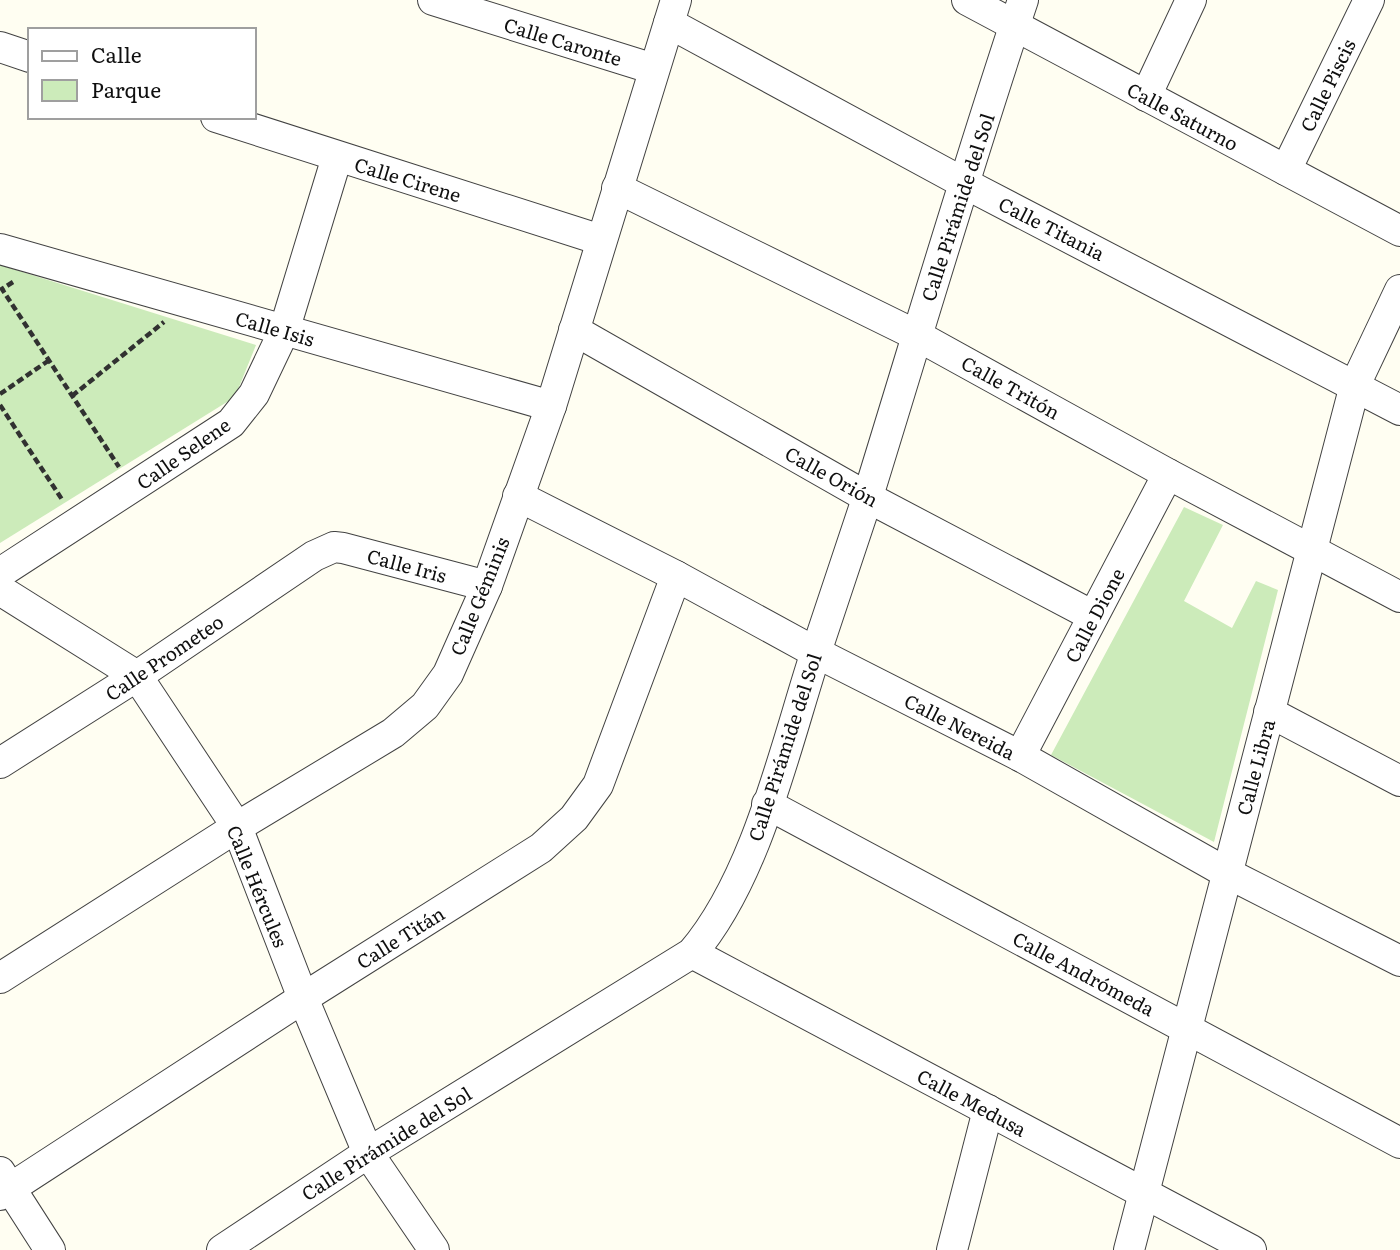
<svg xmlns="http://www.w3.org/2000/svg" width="1400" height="1250" font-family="Literata,serif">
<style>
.green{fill:#ccebba}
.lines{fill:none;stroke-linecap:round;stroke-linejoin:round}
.minor-casing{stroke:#424242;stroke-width:32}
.path{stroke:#313131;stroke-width:4.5;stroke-dasharray:7 3.5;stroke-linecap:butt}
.minor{stroke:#fff;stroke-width:30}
.labels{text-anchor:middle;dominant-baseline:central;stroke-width:7;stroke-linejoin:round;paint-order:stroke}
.street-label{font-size:19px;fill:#0f0f0f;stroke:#fff}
</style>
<rect width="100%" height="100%" fill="#fffef2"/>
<g class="green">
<path d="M 0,265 L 256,345 L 235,397 L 0,543 Z"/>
<path d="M 1184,507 L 1223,525 L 1184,601 L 1232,628 L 1256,581 L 1278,590 L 1214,842 L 1051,755 Z"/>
</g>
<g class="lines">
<defs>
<g id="minor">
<path d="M 433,0 L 654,69"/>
<path d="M 967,0 L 1400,231"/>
<path d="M 669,23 L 964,183 L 1400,410"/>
<path d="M 0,47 L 30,57"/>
<path d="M 1146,96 L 1191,0"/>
<path d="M 216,117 L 601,240"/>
<path d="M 1286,170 L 1369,0"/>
<path d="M 617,188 L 916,335 L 1168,474 L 1400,597"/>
<path d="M 0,249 L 551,406"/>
<path d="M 574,330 L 867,497 L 1093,616"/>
<path d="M 518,496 L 676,576 L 815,652 L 1020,756 L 1227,873 L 1400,961"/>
<path d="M 0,573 L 231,423 L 254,394 L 284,331 L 337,157"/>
<path d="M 0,590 L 137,676 L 237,827 L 303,998 L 368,1153 L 434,1250"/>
<path d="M 1269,712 L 1400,781"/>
<path d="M 1020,756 L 1168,474"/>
<path d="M 0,763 L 137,676 L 314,556 L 334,547 L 343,548 L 487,586"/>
<path d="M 767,804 L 1400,1143"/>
<path d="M 692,953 L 1251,1250"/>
<path d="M 0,978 L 237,827 L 393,733 L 425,706 L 448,674 L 487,586 L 551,406 L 676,0"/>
<path d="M 0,1172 L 50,1250"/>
<path d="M 0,1195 L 303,998 L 541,848 L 574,818 L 598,785 L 676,576"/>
<path d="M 222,1250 L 368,1153 L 692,953 C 757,877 785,747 816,652 C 833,600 851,548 868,496 C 919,331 968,164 1023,0"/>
<path d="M 952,1250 L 988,1110"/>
<path d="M 1129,1250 L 1355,385 L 1400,290"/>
</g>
</defs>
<use href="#minor" class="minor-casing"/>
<g class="path">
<path d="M 13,282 L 2,289 L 119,467"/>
<path d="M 0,394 L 48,361"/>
<path d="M 72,396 L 164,322"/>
<path d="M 0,405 L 63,501"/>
</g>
<use href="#minor" class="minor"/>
</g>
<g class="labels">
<g class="street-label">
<text transform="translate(563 41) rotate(17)">Calle Caronte</text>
<text transform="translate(1327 85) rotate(-64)">Calle Piscis</text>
<text transform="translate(1183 116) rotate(28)">Calle Saturno</text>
<text transform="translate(408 179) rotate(17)">Calle Cirene</text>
<text transform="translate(957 207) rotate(-72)">Calle Pirámide del Sol</text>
<text transform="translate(1052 228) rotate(27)">Calle Titania</text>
<text transform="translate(275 328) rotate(16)">Calle Isis</text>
<text transform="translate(1011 387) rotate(29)">Calle Tritón</text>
<text transform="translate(183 453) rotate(-35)">Calle Selene</text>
<text transform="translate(832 476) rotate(29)">Calle Orión</text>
<text transform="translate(407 565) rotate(15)">Calle Iris</text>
<text transform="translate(479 596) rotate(-68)">Calle Géminis</text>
<text transform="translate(1094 615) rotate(-62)">Calle Dione</text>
<text transform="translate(164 657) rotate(-34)">Calle Prometeo</text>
<text transform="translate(960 726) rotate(27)">Calle Nereida</text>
<text transform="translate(784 747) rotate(-72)">Calle Pirámide del Sol</text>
<text transform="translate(1255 767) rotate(-75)">Calle Libra</text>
<text transform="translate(258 886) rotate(68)">Calle Hércules</text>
<text transform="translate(400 937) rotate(-32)">Calle Titán</text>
<text transform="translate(1084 973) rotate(28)">Calle Andrómeda</text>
<text transform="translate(972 1102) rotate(28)">Calle Medusa</text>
<text transform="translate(386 1143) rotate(-32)">Calle Pirámide del Sol</text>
</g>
</g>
<rect x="28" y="28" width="228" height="91" fill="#ffffff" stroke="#9f9f9f" stroke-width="2"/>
<rect x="42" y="51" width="35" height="10" fill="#ffffff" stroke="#9f9f9f" stroke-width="2"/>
<text x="91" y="63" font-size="21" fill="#0f0f0f">Calle</text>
<rect x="42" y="80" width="35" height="21" fill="#ccebba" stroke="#9f9f9f" stroke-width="2"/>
<text x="91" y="98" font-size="21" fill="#0f0f0f">Parque</text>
</svg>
